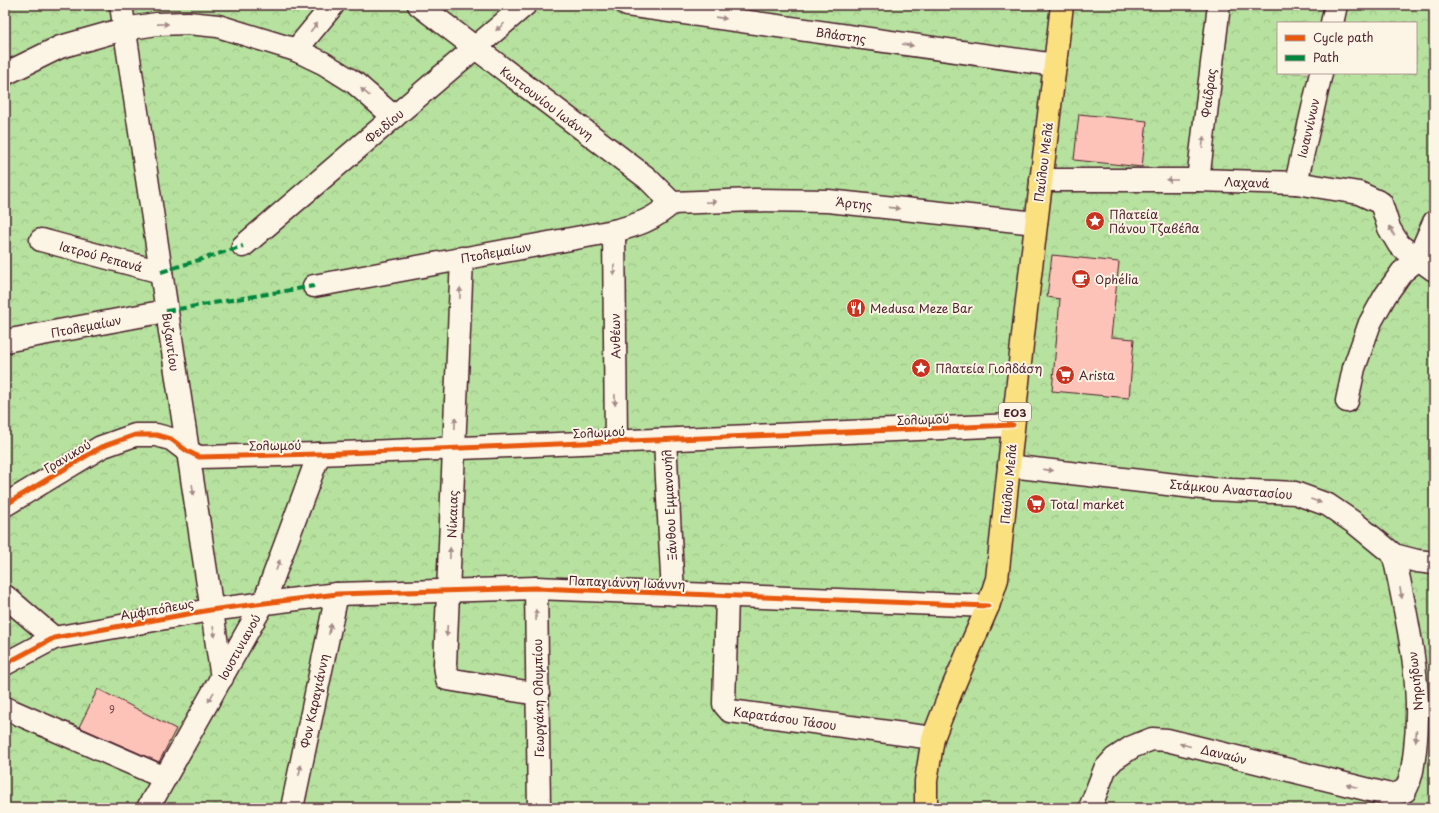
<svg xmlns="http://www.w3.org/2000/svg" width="1439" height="813" font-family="'Playpen Sans',sans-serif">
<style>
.park{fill:url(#park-crowns);stroke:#808064;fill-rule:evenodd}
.building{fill:#fdc2b8;stroke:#4a1f2b}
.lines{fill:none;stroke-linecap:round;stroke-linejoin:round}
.minor-casing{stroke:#4a1f2b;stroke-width:25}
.major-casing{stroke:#4a1f2b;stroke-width:25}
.minor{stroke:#fcf5e5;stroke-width:22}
.major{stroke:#fbe080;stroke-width:22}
.quiet{stroke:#00873e;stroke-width:4;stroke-dasharray:8 4;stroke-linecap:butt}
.cycleway-casing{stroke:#fcf5e5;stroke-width:8}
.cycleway{stroke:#e8590c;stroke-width:5}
.oneway{fill:#a38a88}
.labels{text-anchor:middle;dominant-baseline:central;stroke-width:4;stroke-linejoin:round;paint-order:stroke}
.number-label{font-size:10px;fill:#77484e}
.shield{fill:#fcf5e5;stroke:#7f5f63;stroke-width:1}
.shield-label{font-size:11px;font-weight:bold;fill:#4a1f2b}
.street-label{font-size:12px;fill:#4a1f2b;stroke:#fcf5e5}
.poi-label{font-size:12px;fill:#4a1f2b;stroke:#fcf5e5;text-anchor:start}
</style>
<defs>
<pattern id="park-crowns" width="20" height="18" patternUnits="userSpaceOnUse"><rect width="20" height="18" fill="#b6e19e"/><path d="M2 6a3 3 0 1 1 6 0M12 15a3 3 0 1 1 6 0" fill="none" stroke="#9ec188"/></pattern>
</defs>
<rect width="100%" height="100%" fill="#fcf5e5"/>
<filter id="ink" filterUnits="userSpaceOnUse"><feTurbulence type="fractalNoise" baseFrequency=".025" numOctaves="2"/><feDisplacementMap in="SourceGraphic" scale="8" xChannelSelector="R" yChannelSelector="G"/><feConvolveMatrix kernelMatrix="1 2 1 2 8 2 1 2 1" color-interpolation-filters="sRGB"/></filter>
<g filter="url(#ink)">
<path class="park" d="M 5,5 L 1434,5 L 1434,808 L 5,808 ZM 1278,23 L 1416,23 L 1416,73 L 1278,73 Z"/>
<g class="building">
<path d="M 1079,114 L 1147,121 L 1142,167 L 1074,160 Z"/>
<path d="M 1052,255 L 1119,262 L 1111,337 L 1134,339 L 1129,398 L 1052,391 L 1060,299 L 1047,297 Z"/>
<path d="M 98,689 L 176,729 L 159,762 L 79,727 Z"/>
</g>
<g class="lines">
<defs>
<g id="minor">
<path d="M 121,5 L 222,678"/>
<path d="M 419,5 L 647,178 L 672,203"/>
<path d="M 627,5 L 1055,65"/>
<path d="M 1332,23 L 1336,5"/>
<path d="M 296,50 L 333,5"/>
<path d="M 5,74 L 60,47 L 124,29 L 157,24 L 188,23 L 218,26 L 296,50 L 323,63 L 355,83 L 394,117"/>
<path d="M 1041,180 L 1198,180 L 1296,183 L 1359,193 L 1381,203 L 1389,228 L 1399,245 L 1434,270"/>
<path d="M 1198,180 L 1219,5"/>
<path d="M 1296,183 L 1321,73"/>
<path d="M 672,203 L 755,200 L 828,201 L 1036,223"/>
<path d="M 614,231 L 616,442"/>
<path d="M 41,240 L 161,272"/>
<path d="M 243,246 L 525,5"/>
<path d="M 462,258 L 445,665 L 447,679 L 538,694"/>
<path d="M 314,286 L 614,231 C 638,225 653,220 672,203"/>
<path d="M 5,341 L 166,311"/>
<path d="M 1347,401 L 1354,368 L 1370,323 L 1385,296 L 1402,272 L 1418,259 L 1434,222"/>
<path d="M 665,440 L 673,594"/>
<path d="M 1009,466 L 1211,489 L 1295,493 L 1328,505 L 1356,524 L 1394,555 L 1417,561 L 1434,563"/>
<path d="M 5,505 L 101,447 L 135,435 L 156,435 L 171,439 L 187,451 L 199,457 L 319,454 L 1013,425"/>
<path d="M 536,588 L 539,808"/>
<path d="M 5,596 L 54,638"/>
<path d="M 727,596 L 724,704 L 730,711 L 933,738"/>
<path d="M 5,664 L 54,638 L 210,610 L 337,594 L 536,588 L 988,606"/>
<path d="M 5,708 L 165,778"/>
<path d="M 148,808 L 264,602 L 319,454"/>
<path d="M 292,808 L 337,594"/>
<path d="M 1090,808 L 1105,769 L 1114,759 L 1132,747 L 1152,739 L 1167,740 L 1390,795 L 1405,791 C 1412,778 1413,765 1415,750 C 1423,682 1407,621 1394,555"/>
</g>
<path id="major" d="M 926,808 L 926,781 L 933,738 L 950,694 L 988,606 L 997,579 L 1023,335 L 1062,5"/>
</defs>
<use href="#minor" class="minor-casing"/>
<use href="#major" class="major-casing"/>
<use href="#minor" class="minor"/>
<use href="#major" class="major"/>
<g class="quiet">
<path d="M 161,272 L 243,246"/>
<path d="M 166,311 L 314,286"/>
</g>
<defs>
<g id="cycleway">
<path d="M 5,505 L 101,447 L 135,435 L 156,435 L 171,439 L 187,451 L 199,457 L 319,454 L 1013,425"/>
<path d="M 5,664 L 54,638 L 210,610 L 337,594 L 536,588 L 988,606"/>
</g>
</defs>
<use href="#cycleway" class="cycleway-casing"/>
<use href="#cycleway" class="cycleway"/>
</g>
<defs><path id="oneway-solid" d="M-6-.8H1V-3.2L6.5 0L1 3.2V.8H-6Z"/></defs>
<g class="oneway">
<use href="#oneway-solid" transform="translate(721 18) rotate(8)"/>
<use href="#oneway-solid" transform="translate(163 24) rotate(-1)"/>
<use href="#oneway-solid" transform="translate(314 27) rotate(-51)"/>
<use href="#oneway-solid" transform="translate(500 27) rotate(139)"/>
<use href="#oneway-solid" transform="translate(908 45) rotate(8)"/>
<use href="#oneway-solid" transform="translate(365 92) rotate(-139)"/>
<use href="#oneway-solid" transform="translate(1203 142) rotate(-83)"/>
<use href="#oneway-solid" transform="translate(1172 180) rotate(-180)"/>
<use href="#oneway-solid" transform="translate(711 202) rotate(-2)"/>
<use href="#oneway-solid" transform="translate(894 208) rotate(6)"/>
<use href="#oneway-solid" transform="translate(1392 231) rotate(-117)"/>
<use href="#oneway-solid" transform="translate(614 270) rotate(89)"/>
<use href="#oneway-solid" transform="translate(460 293) rotate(-88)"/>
<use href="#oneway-solid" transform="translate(615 400) rotate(89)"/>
<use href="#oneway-solid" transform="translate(455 423) rotate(-88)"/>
<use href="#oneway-solid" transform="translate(1048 470) rotate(7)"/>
<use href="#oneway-solid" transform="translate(193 490) rotate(82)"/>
<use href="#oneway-solid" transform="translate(1316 501) rotate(20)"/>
<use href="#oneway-solid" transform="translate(450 553) rotate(-88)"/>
<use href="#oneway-solid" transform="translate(278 565) rotate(-70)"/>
<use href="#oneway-solid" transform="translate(1401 593) rotate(79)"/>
<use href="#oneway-solid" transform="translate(536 615) rotate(-91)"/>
<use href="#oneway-solid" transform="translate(330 629) rotate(-78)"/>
<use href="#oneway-solid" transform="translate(447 631) rotate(93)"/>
<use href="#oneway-solid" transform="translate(214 632) rotate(81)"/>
<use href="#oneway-solid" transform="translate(211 697) rotate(120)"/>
<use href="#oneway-solid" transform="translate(1416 736) rotate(95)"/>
<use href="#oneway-solid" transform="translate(1185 745) rotate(-166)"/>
<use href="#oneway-solid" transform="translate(300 770) rotate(-78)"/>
<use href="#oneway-solid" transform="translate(1352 786) rotate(-166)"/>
</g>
</g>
<defs>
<symbol id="sight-disc" viewBox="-11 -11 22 22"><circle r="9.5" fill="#c8321e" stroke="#fcf5e5"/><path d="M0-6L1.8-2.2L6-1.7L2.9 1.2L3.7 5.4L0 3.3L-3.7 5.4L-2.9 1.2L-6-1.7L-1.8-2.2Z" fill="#fff"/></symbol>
<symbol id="cafe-disc" viewBox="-11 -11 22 22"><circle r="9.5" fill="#c8321e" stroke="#fcf5e5"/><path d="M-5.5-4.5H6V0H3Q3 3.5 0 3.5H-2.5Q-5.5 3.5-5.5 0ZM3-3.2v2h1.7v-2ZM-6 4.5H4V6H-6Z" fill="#fff"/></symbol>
<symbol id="restaurant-disc" viewBox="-11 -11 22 22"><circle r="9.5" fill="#c8321e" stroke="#fcf5e5"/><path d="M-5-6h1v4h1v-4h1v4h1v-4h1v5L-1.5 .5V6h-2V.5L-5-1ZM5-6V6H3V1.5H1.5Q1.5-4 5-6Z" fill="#fff"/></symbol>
<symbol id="supermarket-disc" viewBox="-11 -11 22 22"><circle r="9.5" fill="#c8321e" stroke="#fcf5e5"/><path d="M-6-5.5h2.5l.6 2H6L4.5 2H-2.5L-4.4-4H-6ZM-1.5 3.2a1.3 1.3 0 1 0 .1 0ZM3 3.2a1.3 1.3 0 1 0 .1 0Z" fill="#fff"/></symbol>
</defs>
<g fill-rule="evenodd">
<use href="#sight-disc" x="1084" y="210" width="22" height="22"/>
<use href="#cafe-disc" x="1070" y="268" width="22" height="22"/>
<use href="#restaurant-disc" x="845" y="297" width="22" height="22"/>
<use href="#sight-disc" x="910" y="357" width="22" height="22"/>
<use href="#supermarket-disc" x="1054" y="364" width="22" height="22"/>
<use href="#supermarket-disc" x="1025" y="493" width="22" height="22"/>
</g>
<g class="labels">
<g class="number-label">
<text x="112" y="709">9</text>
</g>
<rect class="shield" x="999" y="403" width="32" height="18" rx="3"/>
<g class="shield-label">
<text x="1015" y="412">ΕΟ3</text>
</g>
<g class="street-label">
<text transform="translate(841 35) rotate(8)">Βλάστης</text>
<text transform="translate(1208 93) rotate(-83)">Φαίδρας</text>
<text transform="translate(547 103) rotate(37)">Κωττουνίου Ιωάννη</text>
<text transform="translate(384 126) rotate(-40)">Φειδίου</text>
<text transform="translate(1308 128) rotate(-77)">Ιωαννίνων</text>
<text transform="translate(1043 162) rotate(-83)">Παύλου Μελά</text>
<text transform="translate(1247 182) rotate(2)">Λαχανά</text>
<text transform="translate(854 203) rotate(6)">Άρτης</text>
<text transform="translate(496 252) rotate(-10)">Πτολεμαίων</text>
<text transform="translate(101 256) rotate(15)">Ιατρού Ρεπανά</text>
<text transform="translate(86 326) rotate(-11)">Πτολεμαίων</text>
<text transform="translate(615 336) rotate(-91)">Ανθέων</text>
<text transform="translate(171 342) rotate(82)">Βυζαντίου</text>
<text transform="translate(923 419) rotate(-2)">Σολωμού</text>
<text transform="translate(599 432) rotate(-3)">Σολωμού</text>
<text transform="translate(275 445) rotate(-1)">Σολωμού</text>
<text transform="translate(67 456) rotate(-31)">Γρανικού</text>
<text transform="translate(1008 484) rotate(-85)">Παύλου Μελά</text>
<text transform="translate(1231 489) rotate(5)">Στάμκου Αναστασίου</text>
<text transform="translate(669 505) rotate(-93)">Ξάνθου Εμμανουήλ</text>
<text transform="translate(452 514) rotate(-88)">Νίκαιας</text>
<text transform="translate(627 582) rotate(2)">Παπαγιάννη Ιωάννη</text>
<text transform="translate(157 609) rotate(-10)">Αμφιπόλεως</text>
<text transform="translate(239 647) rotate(-61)">Ιουστινιανού</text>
<text transform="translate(1415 681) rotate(-96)">Νηριήδων</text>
<text transform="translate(538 698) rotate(-91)">Γεωργάκη Ολυμπίου</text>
<text transform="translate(314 701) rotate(-78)">Φον Καραγιάννη</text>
<text transform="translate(785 718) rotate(8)">Καρατάσου Τάσου</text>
<text transform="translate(1224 754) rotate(14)">Δαναών</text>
</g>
<g class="poi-label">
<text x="1109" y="214">Πλατεία<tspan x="1109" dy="14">Πάνου Τζαβέλα</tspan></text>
<text x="1095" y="279">Ophélia</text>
<text x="870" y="308">Medusa Meze Bar</text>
<text x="935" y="368">Πλατεία Γιολδάση</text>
<text x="1079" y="375">Arista</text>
<text x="1050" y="504">Total market</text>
</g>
</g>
<rect width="1439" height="813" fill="none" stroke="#fcf5e5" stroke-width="20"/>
<rect x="10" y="10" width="1419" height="793" fill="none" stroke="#4a1f2b" stroke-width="1.5" filter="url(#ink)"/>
<rect x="1277" y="22" width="140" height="52" fill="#fcf5e5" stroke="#b59f9b"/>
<rect x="1285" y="35" width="20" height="6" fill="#e8590c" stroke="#b59f9b"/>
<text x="1313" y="42" font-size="12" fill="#4a1f2b">Cycle path</text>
<rect x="1285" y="55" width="20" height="6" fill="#00873e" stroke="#b59f9b"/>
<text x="1313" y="62" font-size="12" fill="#4a1f2b">Path</text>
</svg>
